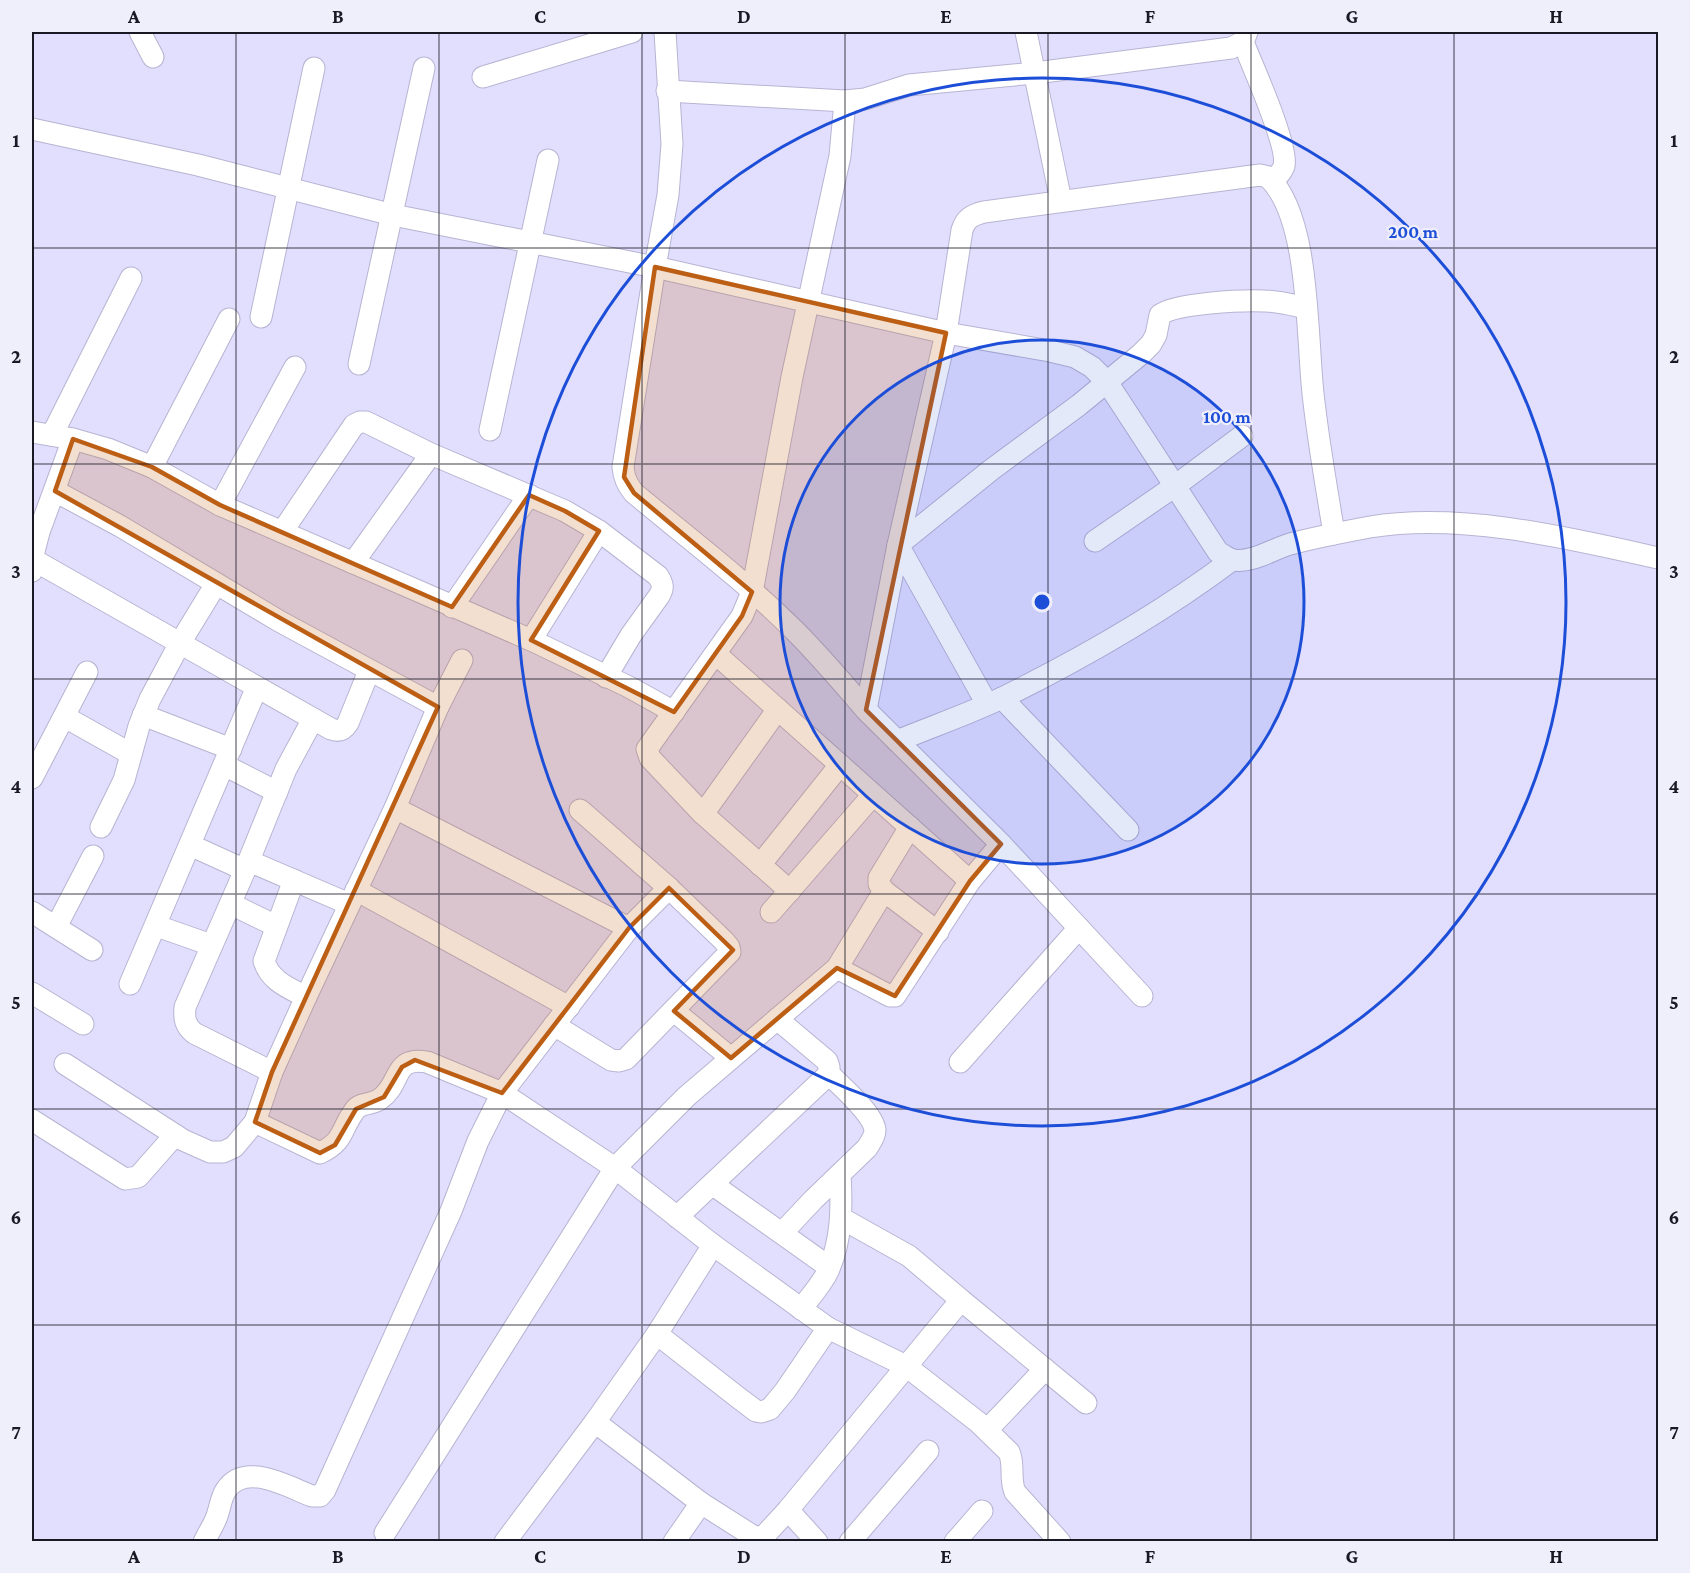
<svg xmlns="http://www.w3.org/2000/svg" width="1690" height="1573" font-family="'Crimson Pro',serif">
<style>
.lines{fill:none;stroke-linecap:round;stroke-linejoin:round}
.minor-casing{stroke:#b7b4d2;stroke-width:23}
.minor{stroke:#fff;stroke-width:21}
.marked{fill:#bc5e14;fill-opacity:0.2;stroke:#bc5e14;stroke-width:4.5;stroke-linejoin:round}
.grid{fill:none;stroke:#191823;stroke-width:1.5;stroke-opacity:0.55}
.ring{fill:none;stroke:#1d4ed8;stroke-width:3}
.centre{fill:#1d4ed8;stroke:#efeefb;stroke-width:3}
.ring-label{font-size:18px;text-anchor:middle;font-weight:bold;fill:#1d4ed8;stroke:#efeefb;stroke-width:4.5;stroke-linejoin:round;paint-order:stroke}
.neatline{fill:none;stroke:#191823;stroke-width:2}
.grid-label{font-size:20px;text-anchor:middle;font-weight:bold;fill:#191823}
</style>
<rect width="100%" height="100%" fill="#e2dffe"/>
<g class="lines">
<defs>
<g id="minor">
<path d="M 140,32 L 153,57"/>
<path d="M 665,32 L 672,144 L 668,195 L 655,267 L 623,467 C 624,478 627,484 634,493 C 688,538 745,581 795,631 C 820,656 843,683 866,710"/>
<path d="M 1026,32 L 1061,201"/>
<path d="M 1243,42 C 1252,65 1289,146 1284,166 C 1282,172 1277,177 1273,181"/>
<path d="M 483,77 L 632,32"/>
<path d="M 667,91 L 845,101 L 865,99 L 909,85 L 1035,73 L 1231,48 L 1243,42 L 1247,32"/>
<path d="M 32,129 L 198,165 L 393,215 L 655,267 L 946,333 L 1050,351 L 1075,357 L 1092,367 L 1107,382 L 1218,552 C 1222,554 1228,559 1234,560 C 1252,563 1273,549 1290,544 C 1317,537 1343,532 1370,527 C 1462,512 1569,538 1658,558"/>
<path d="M 261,317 L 314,68"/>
<path d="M 359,364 L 424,68"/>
<path d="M 490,430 L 548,160"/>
<path d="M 32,432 L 73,439 L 108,449 L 152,467 L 220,505 L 531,640 L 629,687 L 674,712"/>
<path d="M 52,435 L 131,278"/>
<path d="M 152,467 L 229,319"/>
<path d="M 55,491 L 120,526 L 279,621 L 438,707"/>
<path d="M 220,505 L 295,367"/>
<path d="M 282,532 L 354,425 L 360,422 L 366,422 L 431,454 L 565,511 L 599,531 L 658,576 C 663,584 664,588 659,596 L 631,635 L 606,677"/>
<path d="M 1095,541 L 1175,486 L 1242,436"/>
<path d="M 32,559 L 331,729 C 339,732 343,731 348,723 L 369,671"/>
<path d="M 353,563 L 431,454"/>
<path d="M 32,571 L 32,559 L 39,532 L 73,439"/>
<path d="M 452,607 L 529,495"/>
<path d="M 531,640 L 599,531"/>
<path d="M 716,654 L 970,881"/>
<path d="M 1002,698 L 1128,830"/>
<path d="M 987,704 L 898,545 L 991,470 L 1079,405 L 1141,354 L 1151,344 L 1156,335 L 1160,315 C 1175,303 1243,300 1265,301 C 1279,301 1293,305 1306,308"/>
<path d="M 143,715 L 231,749"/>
<path d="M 65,717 L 131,754"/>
<path d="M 897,741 C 933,726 969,714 1004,697 C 1085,657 1160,614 1232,560"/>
<path d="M 224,765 L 277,792"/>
<path d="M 32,778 L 87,672"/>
<path d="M 703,814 L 778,709"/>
<path d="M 101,827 L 124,780 L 139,726 L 150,699 L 180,643 L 216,584"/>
<path d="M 190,845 L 245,870"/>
<path d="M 249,861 L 349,904"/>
<path d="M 760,865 L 840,765"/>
<path d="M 294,880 L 264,961 C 270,981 289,988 306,997"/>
<path d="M 356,890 L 569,1007"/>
<path d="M 790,891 L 703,814 L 650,758 L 647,749 L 742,616 L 752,592 L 792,377 L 840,156 L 845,101"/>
<path d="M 884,891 L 938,932"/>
<path d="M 231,904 L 276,926"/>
<path d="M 32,912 L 92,950"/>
<path d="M 771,912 L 873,795"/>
<path d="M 157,926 L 211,945"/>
<path d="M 56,927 L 93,856"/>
<path d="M 629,928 L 669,888"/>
<path d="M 837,968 L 890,996 L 895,996 L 970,881 L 1001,844"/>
<path d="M 130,984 L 257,687"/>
<path d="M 32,993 L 83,1024"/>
<path d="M 1142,996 L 1001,844 L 866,710 L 898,545 L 946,333 L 962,230 C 966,218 972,215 984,212 L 1260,175 L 1268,177 C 1312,218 1306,344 1314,402 C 1319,446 1327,490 1334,534"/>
<path d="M 674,1011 L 731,1058"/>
<path d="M 554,1025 L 611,1060 L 619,1061 L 626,1059 L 730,952 L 729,947 L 724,941 L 669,888 L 580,810"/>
<path d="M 960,1062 L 1079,928"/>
<path d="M 65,1064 L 183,1140 L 210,1152 L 223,1152 L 234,1147 L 255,1122 L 272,1072 L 306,997 L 395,808 L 438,707 L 462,660"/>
<path d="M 272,1072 L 194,1033 C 185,1025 184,1019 185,1007 L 245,870 L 286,769 L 313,719"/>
<path d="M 32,1120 L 125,1179 L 138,1177 L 175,1135"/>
<path d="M 255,1122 L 320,1153 C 345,1141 340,1130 355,1110 C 361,1102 372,1105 380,1099 C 402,1084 392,1056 427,1062 L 502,1093 L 615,1168 L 713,1245 L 828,1328 L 906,1366 L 978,1422 L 1009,1452 C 1015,1465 1009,1478 1015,1492 L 1060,1542"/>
<path d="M 712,1184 L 829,1267"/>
<path d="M 677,1217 L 829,1074 L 829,1067 L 827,1061 L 777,1019"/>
<path d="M 841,1218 L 909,1256 L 961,1300"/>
<path d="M 782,1233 L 813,1200 L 867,1148 C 870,1143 875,1137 875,1130 C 873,1113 841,1086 829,1074"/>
<path d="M 801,1309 C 810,1297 822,1284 828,1271 C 842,1240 842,1207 840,1174"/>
<path d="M 657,1334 L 740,1399 L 756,1411 L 761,1412 L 770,1409 L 785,1391 L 828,1328"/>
<path d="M 595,1422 L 701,1503 L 756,1538 L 765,1535 L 788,1510 L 961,1300 L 1086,1403"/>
<path d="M 987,1430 L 1045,1369"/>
<path d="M 788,1510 L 817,1542"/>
<path d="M 385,1533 L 615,1168 L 687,1096 L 837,968 L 884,891 L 879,884 L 879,878 L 910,827"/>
<path d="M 204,1542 C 208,1533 214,1525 217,1516 C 220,1508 221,1497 226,1490 C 245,1461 288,1487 312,1496 L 320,1496 L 325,1490 L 451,1211 L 478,1141 L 502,1093 L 629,928 L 395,808"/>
<path d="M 505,1542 L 595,1422 L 657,1334 L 713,1245"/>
<path d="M 674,1542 L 701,1503"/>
<path d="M 850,1542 L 928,1451"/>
<path d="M 955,1542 L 982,1511"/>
</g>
</defs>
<use href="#minor" class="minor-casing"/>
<use href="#minor" class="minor"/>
</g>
<path class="marked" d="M 655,267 L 946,333 L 866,710 L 1001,844 L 970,881 L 895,996 L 837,968 L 731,1058 L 674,1011 L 733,950 L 669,888 L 629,928 L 502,1093 L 415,1060 L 402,1067 L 384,1097 L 356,1109 L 335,1145 L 320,1153 L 255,1122 L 272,1072 L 438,707 L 55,491 L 73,439 L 152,467 L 220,505 L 452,607 L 529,495 L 565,511 L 599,531 L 531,640 L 674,712 L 742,616 L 752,592 L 634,493 L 624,477 Z"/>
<path class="grid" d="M 236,32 L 236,1542M 439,32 L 439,1542M 642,32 L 642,1542M 845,32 L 845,1542M 1048,32 L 1048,1542M 1251,32 L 1251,1542M 1454,32 L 1454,1542M 32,248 L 1658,248M 32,464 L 1658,464M 32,679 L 1658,679M 32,894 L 1658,894M 32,1109 L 1658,1109M 32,1325 L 1658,1325"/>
<circle cx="1042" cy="602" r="262" fill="#1d4ed8" fill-opacity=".12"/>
<g class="ring">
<circle cx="1042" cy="602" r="262"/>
<circle cx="1042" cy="602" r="524"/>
</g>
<circle cx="1042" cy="602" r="9" class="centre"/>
<g class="ring-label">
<text x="1413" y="238">200 m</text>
<text x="1227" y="423">100 m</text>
</g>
<rect width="1690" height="1573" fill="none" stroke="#efeefb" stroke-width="66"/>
<rect x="33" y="33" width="1624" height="1507" class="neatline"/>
<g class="grid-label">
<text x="134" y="23">A</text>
<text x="338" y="23">B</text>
<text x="540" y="23">C</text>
<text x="744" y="23">D</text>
<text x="946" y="23">E</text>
<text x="1150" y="23">F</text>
<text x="1352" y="23">G</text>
<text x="1556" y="23">H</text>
<text x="16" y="147">1</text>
<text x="1674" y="147">1</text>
<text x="16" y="363">2</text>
<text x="1674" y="363">2</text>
<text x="16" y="578">3</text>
<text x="1674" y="578">3</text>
<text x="16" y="793">4</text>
<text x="1674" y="793">4</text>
<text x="16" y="1009">5</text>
<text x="1674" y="1009">5</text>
<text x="16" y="1224">6</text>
<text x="1674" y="1224">6</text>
<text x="16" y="1439">7</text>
<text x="1674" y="1439">7</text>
<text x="134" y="1563">A</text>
<text x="338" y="1563">B</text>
<text x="540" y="1563">C</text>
<text x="744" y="1563">D</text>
<text x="946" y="1563">E</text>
<text x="1150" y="1563">F</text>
<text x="1352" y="1563">G</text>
<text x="1556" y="1563">H</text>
</g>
</svg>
